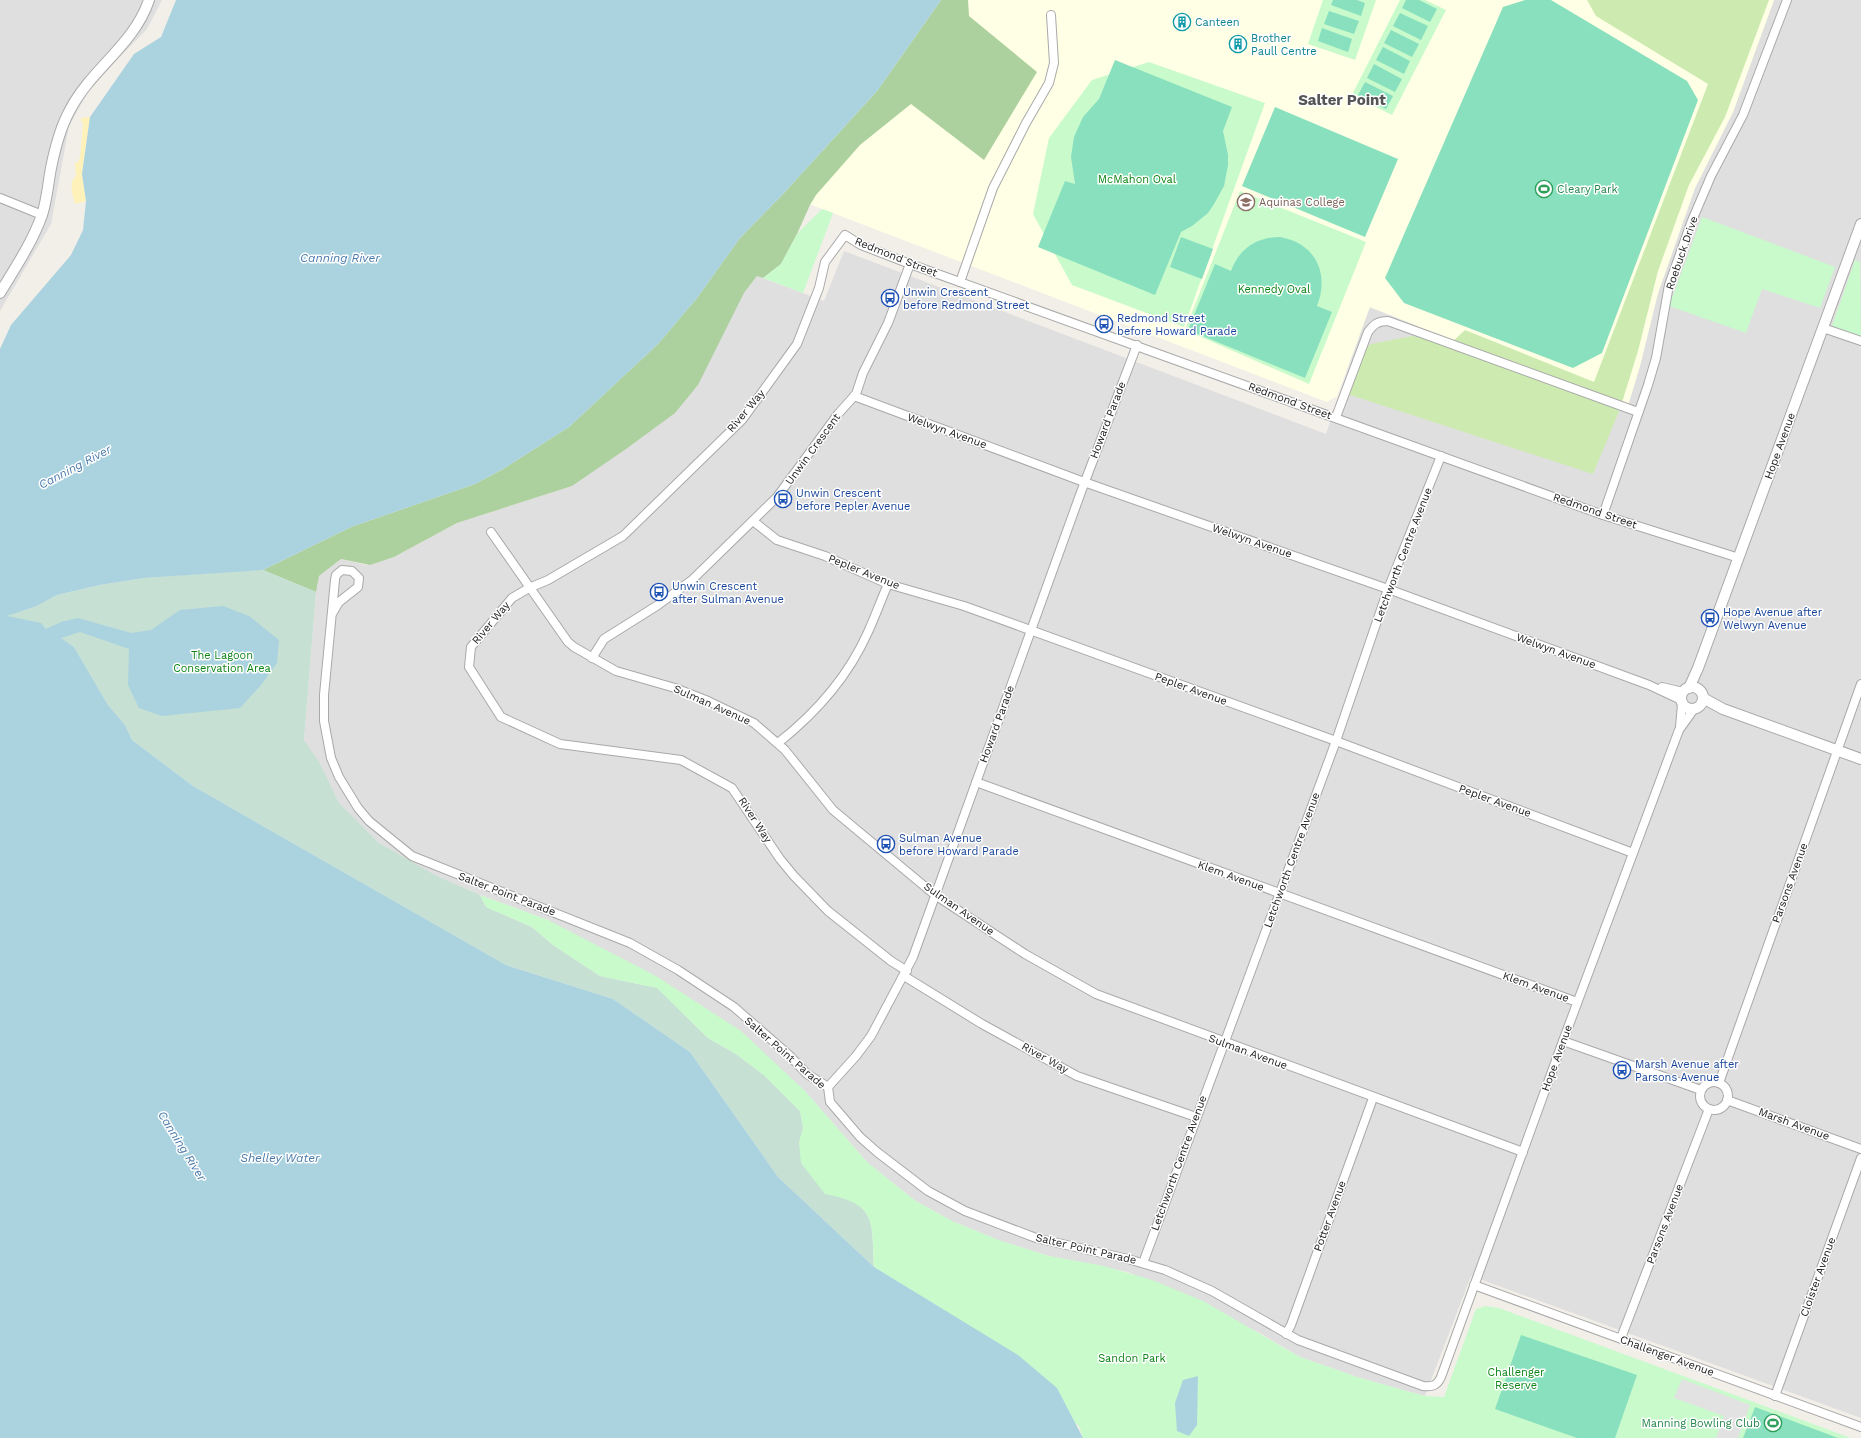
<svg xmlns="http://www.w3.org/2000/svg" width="1861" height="1438" font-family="'Work Sans',sans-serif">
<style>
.residential{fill:#e0dfdf}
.education{fill:#ffffe5}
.grass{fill:#cdebb0}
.forest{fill:#add19e}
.wetland{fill:#c6e0d4}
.sand{fill:#fff1ba}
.park{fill:#c8facc}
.pitch{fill:#88e0be}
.parking{fill:#e2e2e2}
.water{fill:#aad3df}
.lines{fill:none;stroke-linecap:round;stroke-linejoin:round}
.minor-casing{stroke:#a9a9a9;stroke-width:10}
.tertiary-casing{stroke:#a9a9a9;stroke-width:12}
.minor{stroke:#fff;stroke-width:8}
.tertiary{stroke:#fff;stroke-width:10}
.labels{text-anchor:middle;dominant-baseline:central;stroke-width:3;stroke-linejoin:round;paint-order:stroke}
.culture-label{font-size:11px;fill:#0d838f;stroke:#fff;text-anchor:start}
.park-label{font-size:11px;fill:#0c8416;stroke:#fff}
.leisure-label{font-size:11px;fill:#27864d;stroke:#fff;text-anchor:start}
.education-label{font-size:11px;fill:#785e54;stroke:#fff;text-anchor:start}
.street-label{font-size:11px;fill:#222;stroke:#fff}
.transit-label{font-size:11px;fill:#164399;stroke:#fff;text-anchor:start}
.water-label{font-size:12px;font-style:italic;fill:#4a7aab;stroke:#fff}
.district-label{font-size:15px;font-weight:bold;fill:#555;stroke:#fff}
</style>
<rect width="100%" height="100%" fill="#f2efe9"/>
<g class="residential">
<path d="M 0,0 L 162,0 L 147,29 L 91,87 L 69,126 L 51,224 L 0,311 Z"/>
<path d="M 1774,0 L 1861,0 L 1861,1418 L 1471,1276 L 1425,1396 L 1360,1378 L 1300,1357 L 1258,1332 L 1128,1272 L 1049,1256 L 1001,1241 L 952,1221 L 914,1200 L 867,1162 L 805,1091 L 548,920 L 480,895 L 417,867 L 379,843 L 338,803 L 304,740 L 316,592 L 319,576 L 341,559 L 366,565 L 394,557 L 457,523 L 572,486 L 696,388 L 744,293 L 757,276 L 824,301 L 844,251 L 1326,434 L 1369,307 L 1627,409 L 1640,366 L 1658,293 L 1695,188 L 1733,112 Z"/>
</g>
<path class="education" d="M 941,0 L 1774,0 L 1733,112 L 1695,188 L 1658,293 L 1640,366 L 1627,409 L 1370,307 L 1337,396 L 1327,402 L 783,194 L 877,91 Z"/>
<path class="grass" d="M 1587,0 L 1769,0 L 1725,117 L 1689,185 L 1658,271 L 1638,351 L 1620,409 L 1593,474 L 1341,392 L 1352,361 L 1371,344 L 1412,336 L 1451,343 L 1465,330 L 1594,382 L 1708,84 L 1596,16 Z"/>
<path class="forest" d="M 941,0 L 968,0 L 969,16 L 1037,72 L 984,160 L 911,104 L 860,145 L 816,195 L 810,205 L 797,234 L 781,264 L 763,278 L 757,276 L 744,293 L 698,385 L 675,413 L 626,449 L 572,486 L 457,523 L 394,557 L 370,565 L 341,559 L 319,576 L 316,592 L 263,570 L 351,527 L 475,484 L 503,469 L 569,427 L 658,344 L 697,298 L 740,238 L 783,194 L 877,91 Z"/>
<path class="wetland" d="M 248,570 L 263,570 L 316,592 L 304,740 L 319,762 L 339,803 L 379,843 L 435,875 L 480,895 L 486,907 L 532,927 L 553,945 L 600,976 L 657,988 L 708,1038 L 736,1054 L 765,1076 L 800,1111 L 803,1128 L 799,1143 L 825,1193 C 877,1204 872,1220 874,1267 L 778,1177 L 690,1052 L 613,999 L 506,965 L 193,786 L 132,740 L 125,725 L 108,705 L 74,647 L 46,629 L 6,616 L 37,606 L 57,595 L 100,585 L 144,578 Z"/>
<path class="sand" d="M 90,117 L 82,174 L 86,201 L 75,204 C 73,195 68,183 76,176 L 75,163 L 78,162 L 80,158 L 83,124 L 81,120 L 81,118 Z"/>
<g class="park">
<path d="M 1323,0 L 1376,0 L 1355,60 L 1308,44 Z"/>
<path d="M 1400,0 L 1425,0 L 1446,10 L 1392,115 L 1352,95 Z"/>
<path d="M 1149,62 L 1265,103 L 1184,327 L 1072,285 L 1033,214 L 1049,138 L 1092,80 Z"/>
<path d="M 1240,191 L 1366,242 L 1309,384 L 1185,330 Z"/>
<path d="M 822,209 L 833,213 L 803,293 L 763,278 L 781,264 L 797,234 Z"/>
<path d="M 1702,217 L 1835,267 L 1820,308 L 1762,289 L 1746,333 L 1669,306 Z"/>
<path d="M 1855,260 L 1860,262 L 1861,337 L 1832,326 Z"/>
<path d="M 480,895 L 548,920 L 656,976 L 741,1031 L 805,1091 L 867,1162 L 914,1200 L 952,1221 L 1001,1241 L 1049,1256 L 1104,1266 L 1152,1280 L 1203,1301 L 1300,1357 L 1360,1378 L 1425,1396 L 1444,1397 L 1476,1309 L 1485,1306 L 1499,1308 L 1851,1438 L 1083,1438 L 1079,1426 L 934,1304 L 874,1267 C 872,1220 877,1204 825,1194 L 801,1163 L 799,1143 L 803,1128 L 800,1111 L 765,1076 L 736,1054 L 708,1038 L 657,988 L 600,976 L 553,945 L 532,927 L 486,907 Z"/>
</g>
<g class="pitch">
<path d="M 1333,0 L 1357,0 L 1365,3 L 1361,16 L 1331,5 Z"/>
<path d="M 1406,0 L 1419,0 L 1437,9 L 1430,22 L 1402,8 Z"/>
<path d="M 1525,0 L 1551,0 L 1687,81 L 1698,100 L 1602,353 L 1573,368 L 1404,303 L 1385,278 L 1503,7 Z"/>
<path d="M 1329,11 L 1359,21 L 1354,34 L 1324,24 Z"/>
<path d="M 1400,13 L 1428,26 L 1421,40 L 1393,26 Z"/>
<path d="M 1322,28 L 1352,39 L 1348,52 L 1318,41 Z"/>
<path d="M 1391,30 L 1419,44 L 1412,57 L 1384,43 Z"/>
<path d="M 1383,47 L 1410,61 L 1404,74 L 1376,60 Z"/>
<path d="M 1115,60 L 1232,107 L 1223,131 L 1228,155 L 1228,165 L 1224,186 L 1214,204 L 1208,213 L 1192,226 L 1181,232 L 1155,295 L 1038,247 L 1065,181 L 1075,184 L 1071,157 L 1074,137 L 1083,117 L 1099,99 Z"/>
<path d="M 1374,64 L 1402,79 L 1395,92 L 1367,78 Z"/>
<path d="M 1365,82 L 1393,96 L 1386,109 L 1358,95 Z"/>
<path d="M 1275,107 L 1398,159 L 1365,237 L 1242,186 Z"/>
<path d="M 1181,237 L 1213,249 L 1202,279 L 1170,267 Z"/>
<path d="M 1280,237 C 1315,243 1330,273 1317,306 L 1332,312 L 1305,378 L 1188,330 L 1215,264 L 1231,271 C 1239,249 1256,237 1280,237 Z"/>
<path d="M 1521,1335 L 1637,1375 L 1615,1438 L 1577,1438 L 1495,1409 Z"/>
<path d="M 1755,1407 L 1838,1438 L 1743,1438 Z"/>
</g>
<path class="parking" d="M 1682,1379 L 1750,1405 L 1738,1438 L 1716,1438 L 1724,1416 L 1674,1398 Z"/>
<g class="water">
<path d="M 176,0 L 941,0 L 877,91 L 783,194 L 740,238 L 697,298 L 658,344 L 569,427 L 503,469 L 475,484 L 351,527 L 263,570 L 144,578 L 100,585 L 57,595 L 37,606 L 7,616 L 41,623 L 46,629 L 61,622 L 78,618 L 131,633 L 151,630 L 180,610 L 223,606 L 249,616 L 279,640 L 277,663 L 261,685 L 240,708 L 162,716 L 139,708 L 128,685 L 129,649 L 80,632 L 61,638 L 74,647 L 108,705 L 125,725 L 132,740 L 193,786 L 506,965 L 613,999 L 690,1052 L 778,1177 L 874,1267 L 1018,1355 L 1057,1388 L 1083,1438 L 0,1438 L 0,349 L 11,325 L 71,255 L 83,230 L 86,201 L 82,174 L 90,117 L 134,54 L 161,37 Z"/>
<path d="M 1198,1376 L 1197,1425 L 1189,1436 L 1177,1431 L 1175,1403 L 1183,1380 Z"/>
</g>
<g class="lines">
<defs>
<g id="minor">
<path d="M 0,198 L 42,215"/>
<path d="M 960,282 L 993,188 L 1026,123 L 1049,83 L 1054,63 L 1051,15"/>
<path d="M 1823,328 L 1861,341"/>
<path d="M 854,396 L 1084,482 L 1388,589 L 1649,685 L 1681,700"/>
<path d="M 1336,417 L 1368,332 C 1374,324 1378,321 1388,321 L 1638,412"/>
<path d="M 1603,515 L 1648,385 L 1656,358 L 1669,285 L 1691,223 L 1711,176 L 1743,115 L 1787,0"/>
<path d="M 753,521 L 777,540 L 825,556 L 888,584 L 964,606 L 1336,741 L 1633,853"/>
<path d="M 491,532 L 568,642 L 574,647 L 616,671 L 675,688 L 708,701 L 754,723 L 785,750 L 833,810 L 935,895 L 1025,954 L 1096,994 L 1523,1152"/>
<path d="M 332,614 L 339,602 L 358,587 L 359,578 L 352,571 L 342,570 L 336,575 L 335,580 L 324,695 L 324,721 L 331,758 L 339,777 L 358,808 L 369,821 L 412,856 L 630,943 L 678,970 L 734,1007 L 789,1055 L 807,1074 L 828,1087 L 830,1102 L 860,1137 L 877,1152 L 928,1191 L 965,1211 L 1036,1238 L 1128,1259 L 1165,1270 L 1212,1291 L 1298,1340 L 1423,1386 C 1432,1387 1437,1386 1441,1377 L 1563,1041 L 1679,730 L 1694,709"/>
<path d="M 592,658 L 604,639 L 658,605 L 692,580 L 777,497 L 838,414 L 856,394 L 863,373 L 888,323 L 910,264"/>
<path d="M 1662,687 L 1683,692"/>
<path d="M 1680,727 L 1682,704"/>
<path d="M 778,743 C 816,713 848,677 868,632 C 875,617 881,600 888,584"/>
<path d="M 976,782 L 1577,1002"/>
<path d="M 907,971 L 891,961 L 828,911 L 794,876 L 780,859 L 732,788 L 681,760 L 560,744 L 501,717 L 469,667 L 471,647 L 512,598 L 529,588 L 548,580 L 623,536 L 742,420 L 797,344 L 819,288 L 825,262 L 845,235 L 861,245 L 910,264 L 1603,515 L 1739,558"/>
<path d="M 904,976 L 982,1024 L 1077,1076 L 1196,1117"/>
<path d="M 1563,1041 L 1701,1090"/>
<circle cx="1714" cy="1096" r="14"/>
<path d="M 1719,1083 L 1861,684"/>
<path d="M 828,1087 L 856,1056 L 871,1036 L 913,957 L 1081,492 L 1137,345"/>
<path d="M 1727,1100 L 1861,1149"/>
<path d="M 1143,1263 L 1336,741 L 1388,589 L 1441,456"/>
<path d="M 1474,1285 L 1861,1427"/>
<path d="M 1286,1334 L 1291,1325 L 1373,1098"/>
<path d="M 1621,1338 L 1709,1109"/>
<path d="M 1775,1396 L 1861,1158"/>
</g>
<g id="tertiary">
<path d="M 0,293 C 15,268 32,243 42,215 C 47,200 48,184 51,168 C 55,148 60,128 70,110 C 91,69 134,45 149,0"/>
<circle cx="1692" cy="698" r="11"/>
<path d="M 1689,688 L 1698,668 L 1861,224"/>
<path d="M 1703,698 L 1723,709 L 1861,759"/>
</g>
</defs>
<use href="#minor" class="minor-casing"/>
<use href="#tertiary" class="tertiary-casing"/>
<use href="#minor" class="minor"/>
<use href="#tertiary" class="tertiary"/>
</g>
<defs>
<symbol id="building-ring" viewBox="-11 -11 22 22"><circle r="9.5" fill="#fff" stroke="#0f9aa8" stroke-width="1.5"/><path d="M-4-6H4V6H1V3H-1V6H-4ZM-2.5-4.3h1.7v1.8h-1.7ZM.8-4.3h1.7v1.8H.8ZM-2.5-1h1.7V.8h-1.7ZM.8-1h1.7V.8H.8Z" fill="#0f9aa8"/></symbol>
<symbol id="stadium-ring" viewBox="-11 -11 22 22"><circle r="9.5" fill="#fff" stroke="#2e9e5b" stroke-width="1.5"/><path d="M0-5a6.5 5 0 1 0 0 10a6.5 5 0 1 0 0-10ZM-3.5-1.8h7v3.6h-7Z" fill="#2e9e5b"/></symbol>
<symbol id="school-ring" viewBox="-11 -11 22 22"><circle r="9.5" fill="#fff" stroke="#8d6e63" stroke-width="1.5"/><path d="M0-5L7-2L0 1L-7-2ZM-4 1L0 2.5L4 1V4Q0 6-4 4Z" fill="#8d6e63"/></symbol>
<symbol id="bus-ring" viewBox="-11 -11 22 22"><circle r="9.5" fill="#fff" stroke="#1a4fb4" stroke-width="1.5"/><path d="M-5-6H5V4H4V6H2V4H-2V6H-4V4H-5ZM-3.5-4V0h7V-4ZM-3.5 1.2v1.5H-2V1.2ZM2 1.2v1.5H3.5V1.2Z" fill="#1a4fb4"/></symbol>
</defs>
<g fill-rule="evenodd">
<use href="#building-ring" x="1172" y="12" width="20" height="20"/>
<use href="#building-ring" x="1228" y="34" width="20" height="20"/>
<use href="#stadium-ring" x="1534" y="179" width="20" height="20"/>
<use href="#school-ring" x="1236" y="192" width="20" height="20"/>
<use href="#bus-ring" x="880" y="288" width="20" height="20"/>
<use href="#bus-ring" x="1094" y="314" width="20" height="20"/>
<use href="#bus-ring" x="773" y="489" width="20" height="20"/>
<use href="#bus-ring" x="649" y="582" width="20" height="20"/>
<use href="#bus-ring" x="1700" y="608" width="20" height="20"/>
<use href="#bus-ring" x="876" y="834" width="20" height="20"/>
<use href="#bus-ring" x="1612" y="1060" width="20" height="20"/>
<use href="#stadium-ring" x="1763" y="1413" width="20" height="20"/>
</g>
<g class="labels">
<g class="culture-label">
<text x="1195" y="22">Canteen</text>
<text x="1251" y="38">Brother<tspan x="1251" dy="13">Paull Centre</tspan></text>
</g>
<g class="park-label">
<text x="1137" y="179">McMahon Oval</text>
<text x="1274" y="289">Kennedy Oval</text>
<text x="222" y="655">The Lagoon<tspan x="222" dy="13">Conservation Area</tspan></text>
<text x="1132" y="1358">Sandon Park</text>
<text x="1516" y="1372">Challenger<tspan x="1516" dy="13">Reserve</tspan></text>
</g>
<g class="leisure-label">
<text x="1557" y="189">Cleary Park</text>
<text x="1760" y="1423" text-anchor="end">Manning Bowling Club</text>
</g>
<g class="education-label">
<text x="1259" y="202">Aquinas College</text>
</g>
<g class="street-label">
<text transform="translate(1682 253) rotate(-71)">Roebuck Drive</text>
<text transform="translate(896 257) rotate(22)">Redmond Street</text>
<text transform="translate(1290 401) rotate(20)">Redmond Street</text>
<text transform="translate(746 411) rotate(-50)">River Way</text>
<text transform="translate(1108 420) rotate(-69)">Howard Parade</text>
<text transform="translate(947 431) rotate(20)">Welwyn Avenue</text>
<text transform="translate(1780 446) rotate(-70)">Hope Avenue</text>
<text transform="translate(813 449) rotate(-54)">Unwin Crescent</text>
<text transform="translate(1595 511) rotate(19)">Redmond Street</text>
<text transform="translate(1252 541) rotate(19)">Welwyn Avenue</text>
<text transform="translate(1403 555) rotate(-69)">Letchworth Centre Avenue</text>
<text transform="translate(864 572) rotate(22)">Pepler Avenue</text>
<text transform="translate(491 623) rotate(-50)">River Way</text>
<text transform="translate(1556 651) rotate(20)">Welwyn Avenue</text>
<text transform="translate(1191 689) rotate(20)">Pepler Avenue</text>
<text transform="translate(712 705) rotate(24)">Sulman Avenue</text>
<text transform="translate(997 724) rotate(-70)">Howard Parade</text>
<text transform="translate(1495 801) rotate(20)">Pepler Avenue</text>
<text transform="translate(755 820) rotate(57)">River Way</text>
<text transform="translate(1292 860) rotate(-70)">Letchworth Centre Avenue</text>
<text transform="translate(1231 876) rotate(20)">Klem Avenue</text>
<text transform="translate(1790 883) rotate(-70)">Parsons Avenue</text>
<text transform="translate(507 894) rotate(21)">Salter Point Parade</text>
<text transform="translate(959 909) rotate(35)">Sulman Avenue</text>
<text transform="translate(1536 987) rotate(20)">Klem Avenue</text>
<text transform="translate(1248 1052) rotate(20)">Sulman Avenue</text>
<text transform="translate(785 1053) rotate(41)">Salter Point Parade</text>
<text transform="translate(1045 1058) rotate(29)">River Way</text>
<text transform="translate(1557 1058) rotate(-70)">Hope Avenue</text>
<text transform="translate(1794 1124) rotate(20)">Marsh Avenue</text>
<text transform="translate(1179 1163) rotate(-70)">Letchworth Centre Avenue</text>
<text transform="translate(1330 1216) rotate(-70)">Potter Avenue</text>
<text transform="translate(1665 1224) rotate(-69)">Parsons Avenue</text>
<text transform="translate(1086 1249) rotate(13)">Salter Point Parade</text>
<text transform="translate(1818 1277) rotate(-70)">Cloister Avenue</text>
<text transform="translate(1667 1356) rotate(20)">Challenger Avenue</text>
</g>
<g class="transit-label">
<text x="903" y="292">Unwin Crescent<tspan x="903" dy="13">before Redmond Street</tspan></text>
<text x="1117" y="318">Redmond Street<tspan x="1117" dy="13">before Howard Parade</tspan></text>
<text x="796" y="493">Unwin Crescent<tspan x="796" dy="13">before Pepler Avenue</tspan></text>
<text x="672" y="586">Unwin Crescent<tspan x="672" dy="13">after Sulman Avenue</tspan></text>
<text x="1723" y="612">Hope Avenue after<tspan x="1723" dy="13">Welwyn Avenue</tspan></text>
<text x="899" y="838">Sulman Avenue<tspan x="899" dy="13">before Howard Parade</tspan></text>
<text x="1635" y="1064">Marsh Avenue after<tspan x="1635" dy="13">Parsons Avenue</tspan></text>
</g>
<g class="water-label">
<text x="340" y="258">Canning River</text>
<text transform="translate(75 467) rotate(-28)">Canning River</text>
<text transform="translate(182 1146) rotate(58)">Canning River</text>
<text x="280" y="1158">Shelley Water</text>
</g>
<g class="district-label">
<text x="1342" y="100">Salter Point</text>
</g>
</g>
</svg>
